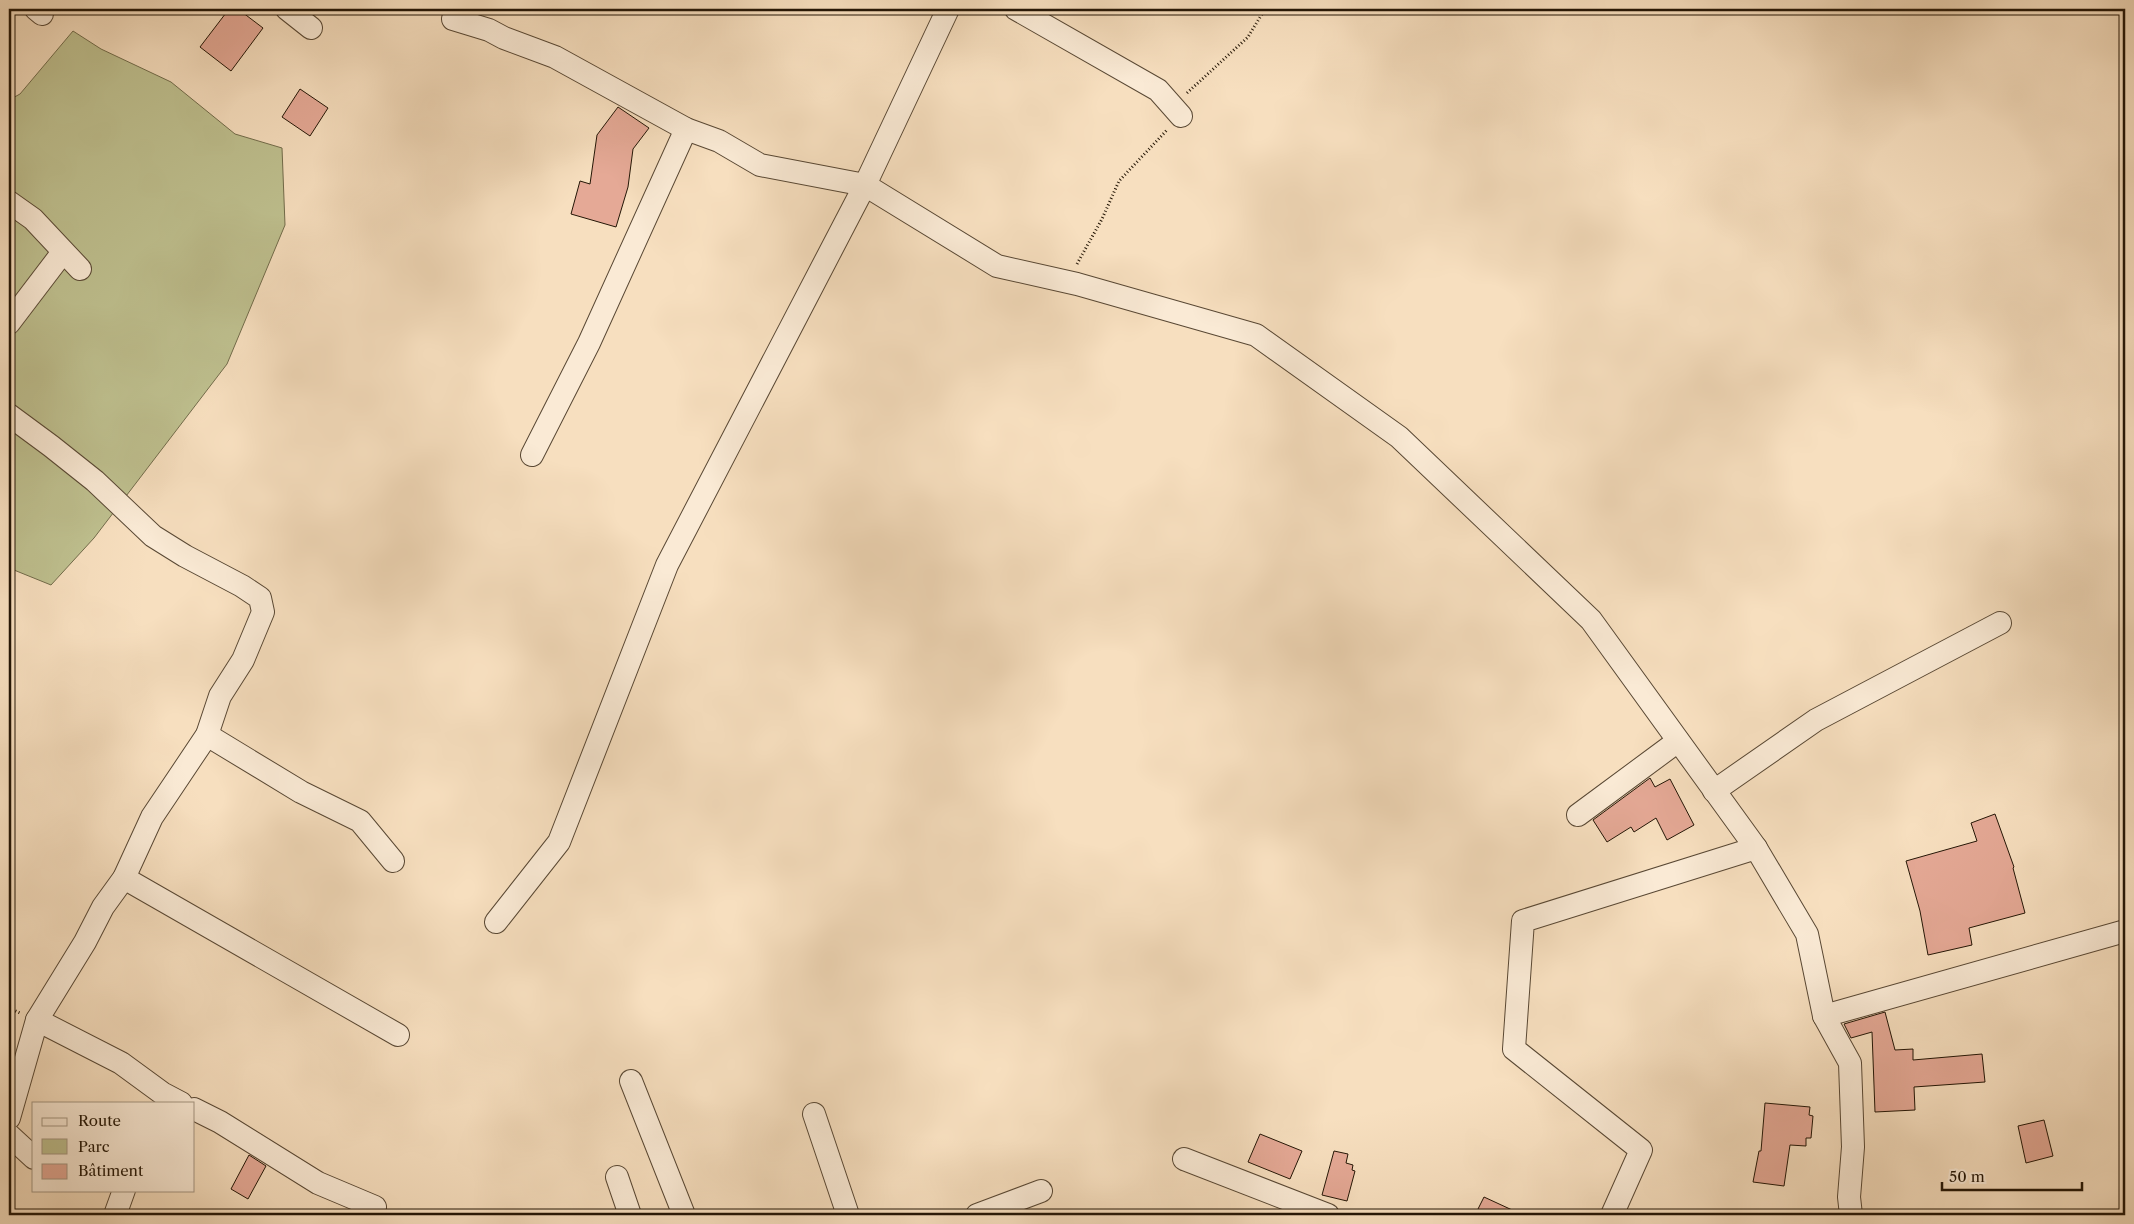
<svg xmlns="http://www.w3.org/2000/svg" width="2134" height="1224" font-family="'Libre Caslon Text',serif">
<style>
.green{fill:#bfc190;stroke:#726c4b}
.building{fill:#e5a996;stroke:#241606}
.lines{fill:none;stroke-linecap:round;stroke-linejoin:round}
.minor-casing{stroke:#594834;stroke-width:24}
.path{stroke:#241606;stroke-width:3;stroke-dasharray:1 2.5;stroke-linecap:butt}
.minor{stroke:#faead5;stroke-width:22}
</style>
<rect width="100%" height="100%" fill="#f7dfbf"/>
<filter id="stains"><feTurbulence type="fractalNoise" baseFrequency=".004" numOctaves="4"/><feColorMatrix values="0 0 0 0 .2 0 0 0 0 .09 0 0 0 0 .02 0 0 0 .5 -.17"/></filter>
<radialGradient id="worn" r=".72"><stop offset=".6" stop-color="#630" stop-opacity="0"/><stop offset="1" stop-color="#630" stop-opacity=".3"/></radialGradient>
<path class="green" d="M 73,31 L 101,49 L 171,82 L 235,134 L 282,148 L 285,225 L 227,364 L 94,538 L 51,585 L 9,568 L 9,100 L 20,94 Z"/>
<g class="building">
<path d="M 229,9 L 238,9 L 263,28 L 231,71 L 200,47 Z"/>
<path d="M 300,89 L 328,108 L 310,136 L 282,117 Z"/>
<path d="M 618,107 L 649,128 L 633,149 L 628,187 L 616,227 L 571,214 L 580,181 L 590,184 L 597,135 Z"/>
<path d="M 1650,778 L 1655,787 L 1670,779 L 1694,825 L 1667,840 L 1656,818 L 1634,832 L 1631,827 L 1607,842 L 1593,820 Z"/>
<path d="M 1995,814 L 2014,867 L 2013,868 L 2025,913 L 1969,928 L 1972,945 L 1928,955 L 1920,911 L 1906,861 L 1977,841 L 1971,823 Z"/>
<path d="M 1885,1012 L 1895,1050 L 1913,1049 L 1913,1060 L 1982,1054 L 1985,1082 L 1914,1087 L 1915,1110 L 1875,1112 L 1872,1032 L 1851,1038 L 1844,1024 Z"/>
<path d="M 1765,1103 L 1810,1107 L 1809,1115 L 1813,1116 L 1811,1138 L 1806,1138 L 1806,1146 L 1790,1145 L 1784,1186 L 1753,1182 L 1759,1151 L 1761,1151 Z"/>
<path d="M 2044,1120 L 2053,1156 L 2026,1163 L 2018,1126 Z"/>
<path d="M 1260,1134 L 1302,1151 L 1290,1179 L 1248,1162 Z"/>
<path d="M 1334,1151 L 1348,1154 L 1346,1163 L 1353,1165 L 1352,1170 L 1355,1171 L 1347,1201 L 1322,1195 Z"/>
<path d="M 249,1155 L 266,1166 L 248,1199 L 231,1189 Z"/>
<path d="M 1484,1197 L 1523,1215 L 1475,1215 Z"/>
</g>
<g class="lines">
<defs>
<g id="minor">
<path d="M 36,9 L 42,14"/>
<path d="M 287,9 L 311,28"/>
<path d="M 456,9 L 453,19 L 489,30 L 504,38 L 555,57 L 686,129 L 719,141 L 760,165 L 865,185 L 997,266 L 1077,284 L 1256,335 L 1399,437 L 1591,620 L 1756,848 L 1807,934 L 1824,1016 L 1850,1063 L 1853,1147 L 1849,1197 L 1851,1215"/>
<path d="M 1016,9 L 1158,90 L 1181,116"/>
<path d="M 9,202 L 33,219 L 80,269"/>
<path d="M 9,323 L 63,252"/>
<path d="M 9,415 L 51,446 L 95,481 L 153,536 L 185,556 L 242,586 L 260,598 L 263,612 L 243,660 L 220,696 L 207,735 L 152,817 L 124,878 L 103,907 L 85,942 L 37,1020 L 9,1118"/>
<path d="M 532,455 L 589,343 L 686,129"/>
<path d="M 207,735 L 301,792 L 360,821 L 393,861"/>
<path d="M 1714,791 L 1816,720 L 2000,623"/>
<path d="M 1578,815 L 1678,741"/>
<path d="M 124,878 L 398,1035"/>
<path d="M 496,922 L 559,842 L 667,565 L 865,185 L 948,9"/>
<path d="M 1824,1016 L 2125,931"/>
<path d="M 37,1020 L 121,1063 L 162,1093 L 181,1103"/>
<path d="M 631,1081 L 684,1215"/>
<path d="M 194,1109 L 220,1122 L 318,1183 L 375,1207"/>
<path d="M 814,1114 L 848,1215"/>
<path d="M 9,1135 L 34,1158"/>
<path d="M 1184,1159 L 1328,1215"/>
<path d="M 617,1177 L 630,1215"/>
<path d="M 115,1215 L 124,1190"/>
<path d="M 977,1215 L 1041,1191"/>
<path d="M 1612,1215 L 1641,1150 L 1514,1049 L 1523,921 L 1756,848"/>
</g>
</defs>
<use href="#minor" class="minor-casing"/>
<g class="path">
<path d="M 1187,93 L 1248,37 L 1265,9"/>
<path d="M 1077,264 L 1102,219 L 1119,181 L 1167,130"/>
<path d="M 9,1008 L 20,1013"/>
</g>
<use href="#minor" class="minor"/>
</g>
<rect width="2134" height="1224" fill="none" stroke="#f7dfbf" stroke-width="30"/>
<rect x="10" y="10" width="2114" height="1204" fill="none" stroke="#241606" stroke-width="2.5"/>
<rect x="15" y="15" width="2104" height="1194" fill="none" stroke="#241606"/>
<rect x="32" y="1102" width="162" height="90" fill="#faead5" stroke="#a49582"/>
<rect x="42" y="1118" width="25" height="8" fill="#faead5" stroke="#a49582"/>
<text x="78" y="1126" font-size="15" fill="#241606">Route</text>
<rect x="42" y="1139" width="25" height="15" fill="#bfc190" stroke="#a49582"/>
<text x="78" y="1152" font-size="15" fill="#241606">Parc</text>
<rect x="42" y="1164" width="25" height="15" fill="#e5a996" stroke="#a49582"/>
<text x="78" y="1176" font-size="15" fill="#241606">Bâtiment</text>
<path d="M1942 1182v8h140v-8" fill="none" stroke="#241606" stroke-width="2.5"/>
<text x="1949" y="1182" font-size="15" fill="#241606" stroke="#faead5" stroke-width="4" paint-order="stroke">50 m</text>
<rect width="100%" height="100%" filter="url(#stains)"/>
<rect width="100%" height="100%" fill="url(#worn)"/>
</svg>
